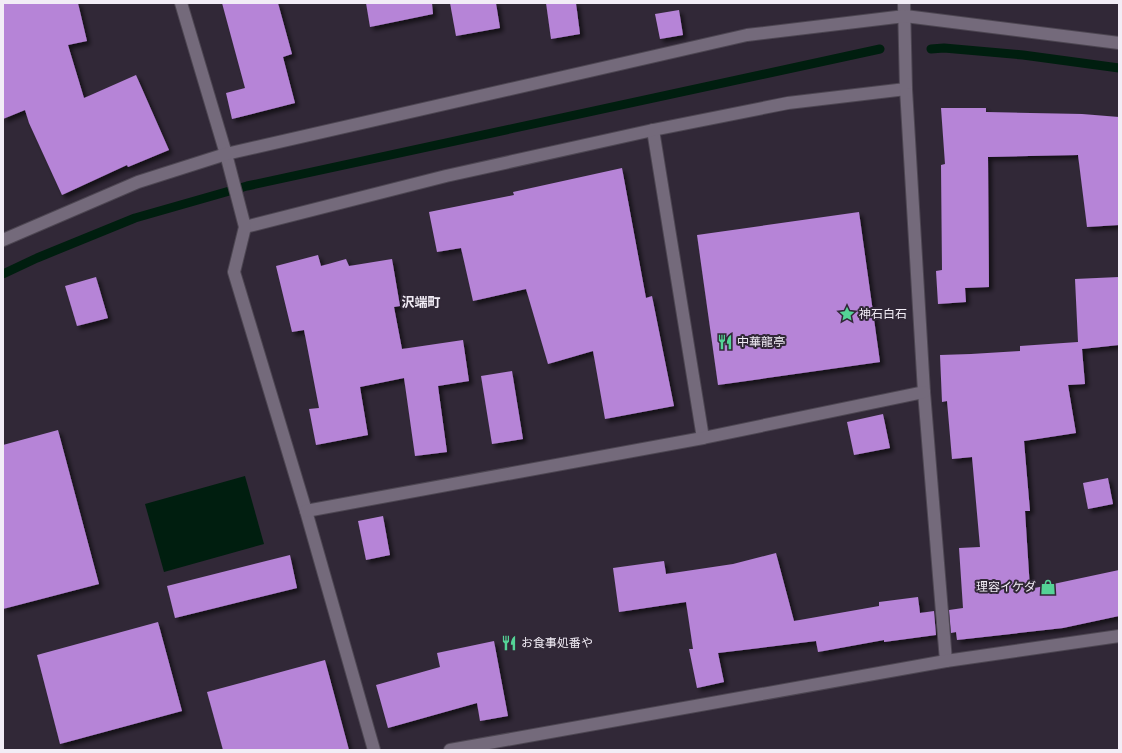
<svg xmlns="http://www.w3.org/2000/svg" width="1122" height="753" font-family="Figtree,'Noto Sans JP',sans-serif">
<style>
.water{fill:#001e0f}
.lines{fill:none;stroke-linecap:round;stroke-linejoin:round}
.stream{stroke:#001e0f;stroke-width:9}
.building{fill:#b684d7;filter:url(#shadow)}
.service-casing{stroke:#4d4652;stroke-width:14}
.minor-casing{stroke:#4d4652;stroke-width:14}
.service{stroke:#746a7b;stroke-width:12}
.minor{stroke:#746a7b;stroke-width:12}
.labels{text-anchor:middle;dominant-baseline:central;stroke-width:4;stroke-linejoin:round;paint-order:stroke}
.poi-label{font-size:12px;fill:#f2edf6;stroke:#312837;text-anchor:start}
.neighbourhood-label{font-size:13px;font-weight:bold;fill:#f2edf6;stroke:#312837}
</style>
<defs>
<filter id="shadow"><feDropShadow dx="3.5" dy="3.5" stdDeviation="2" flood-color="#0009"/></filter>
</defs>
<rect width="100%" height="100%" fill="#312837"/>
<path class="water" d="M 245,476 L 264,544 L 164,572 L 145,504 Z"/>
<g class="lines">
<g class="stream">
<path d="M 931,49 L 944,48 L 1023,55 L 1119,68"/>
<path d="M 3,274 L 37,258 L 135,218 L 247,186 L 880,49"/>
</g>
</g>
<g class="building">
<path d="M 3,3 L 78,3 L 87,41 L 68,45 L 84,98 L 136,75 L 169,150 L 128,167 L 127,165 L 62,195 L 29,123 L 25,110 L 3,119 Z"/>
<path d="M 222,3 L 278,3 L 292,54 L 283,57 L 295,103 L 232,119 L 226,93 L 245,88 Z"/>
<path d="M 366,3 L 432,3 L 433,14 L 370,27 Z"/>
<path d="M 450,3 L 496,3 L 500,28 L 456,36 Z"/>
<path d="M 546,3 L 576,3 L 580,34 L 551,39 Z"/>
<path d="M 679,10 L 683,35 L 660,39 L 655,14 Z"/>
<path d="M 941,108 L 986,108 L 986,112 L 1082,114 L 1119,117 L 1119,225 L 1087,227 L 1078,155 L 988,157 L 989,287 L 965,288 L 966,302 L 938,304 L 936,271 L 942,270 L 941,165 L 945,164 Z"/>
<path d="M 622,168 L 646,298 L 652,296 L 674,406 L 605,419 L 593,351 L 548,364 L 526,289 L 473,301 L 461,248 L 437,252 L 429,212 L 514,195 L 513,192 Z"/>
<path d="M 859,212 L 880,362 L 718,385 L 697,235 Z"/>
<path d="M 318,255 L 321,266 L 346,259 L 349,266 L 392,259 L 400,306 L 394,307 L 402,349 L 463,340 L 469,381 L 438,386 L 447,452 L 415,456 L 404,378 L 360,387 L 368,435 L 316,445 L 309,409 L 319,408 L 304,330 L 292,332 L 276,266 Z"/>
<path d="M 96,277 L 108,318 L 77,326 L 65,286 Z"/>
<path d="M 1119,277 L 1119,345 L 1082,349 L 1085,384 L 1068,385 L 1076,433 L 1024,441 L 1030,511 L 1025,511 L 1030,589 L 1119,570 L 1119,616 L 1063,628 L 957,640 L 956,632 L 951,633 L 949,610 L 963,608 L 959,548 L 980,547 L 972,457 L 952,459 L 947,401 L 942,402 L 940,355 L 971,354 L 1020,351 L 1020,346 L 1078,342 L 1075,279 Z"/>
<path d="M 512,371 L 523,439 L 492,444 L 481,376 Z"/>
<path d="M 883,414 L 890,448 L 854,455 L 847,422 Z"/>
<path d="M 58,430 L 99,584 L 3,609 L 3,445 Z"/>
<path d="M 1108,478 L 1113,504 L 1088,509 L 1083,483 Z"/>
<path d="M 383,516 L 390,555 L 366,560 L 358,521 Z"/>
<path d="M 776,553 L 794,621 L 879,606 L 879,602 L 918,597 L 920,613 L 934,611 L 936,635 L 884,642 L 884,640 L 818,652 L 816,641 L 718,653 L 724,682 L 697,688 L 689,649 L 693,649 L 686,602 L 619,612 L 613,568 L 664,561 L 666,574 L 733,564 Z"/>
<path d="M 290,555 L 297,588 L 175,618 L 167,586 Z"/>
<path d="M 158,622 L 182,711 L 60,744 L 37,655 Z"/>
<path d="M 494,641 L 508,716 L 480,721 L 477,703 L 388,728 L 376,685 L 440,667 L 437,653 Z"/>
<path d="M 325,660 L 349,750 L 223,750 L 207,692 Z"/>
</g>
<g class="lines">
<defs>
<g id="service">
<path d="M 653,130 L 703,438"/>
<path d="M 245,227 L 446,176 L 653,130 L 788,103 L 906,89"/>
</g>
<g id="minor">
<path d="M 181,3 L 226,154 L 245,227 L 234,272 L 306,511 L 374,750"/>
<path d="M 904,3 L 906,89 L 924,392 L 946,661"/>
<path d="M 3,240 L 138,182 L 226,154 L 747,35 L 905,16 L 1119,43"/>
<path d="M 306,511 L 703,438 L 924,392"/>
<path d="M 450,750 L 946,661 L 1119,636"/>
</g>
</defs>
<use href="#service" class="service-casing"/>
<use href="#minor" class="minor-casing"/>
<use href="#service" class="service"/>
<use href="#minor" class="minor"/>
</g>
<defs>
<symbol id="sight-bare" viewBox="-9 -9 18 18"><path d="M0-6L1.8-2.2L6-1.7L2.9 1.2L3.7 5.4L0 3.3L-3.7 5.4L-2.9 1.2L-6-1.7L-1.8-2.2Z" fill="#54d396" stroke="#312837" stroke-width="2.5" paint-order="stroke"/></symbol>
<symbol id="restaurant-bare" viewBox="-9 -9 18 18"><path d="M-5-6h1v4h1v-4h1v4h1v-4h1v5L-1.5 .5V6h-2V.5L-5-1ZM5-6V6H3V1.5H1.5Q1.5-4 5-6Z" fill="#54d396" stroke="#312837" stroke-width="2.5" paint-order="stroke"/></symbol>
<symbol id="shop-bare" viewBox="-9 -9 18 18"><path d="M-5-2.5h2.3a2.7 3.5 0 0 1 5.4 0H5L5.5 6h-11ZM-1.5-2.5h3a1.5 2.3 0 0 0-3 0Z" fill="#54d396" stroke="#312837" stroke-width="2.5" paint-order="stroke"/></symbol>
</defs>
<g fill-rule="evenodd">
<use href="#sight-bare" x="836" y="303" width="22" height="22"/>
<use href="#restaurant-bare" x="714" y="331" width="22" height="22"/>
<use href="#shop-bare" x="1037" y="576" width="22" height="22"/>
<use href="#restaurant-bare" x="498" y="632" width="22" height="22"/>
</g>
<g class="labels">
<g class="poi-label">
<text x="859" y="314">神石白石</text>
<text x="737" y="342">中華龍亭</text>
<text x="1036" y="587" text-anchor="end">理容イケダ</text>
<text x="521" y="643">お食事処番や</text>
</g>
<g class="neighbourhood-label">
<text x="421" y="302">沢端町</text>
</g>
</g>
<rect width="1122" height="753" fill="none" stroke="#f2edf6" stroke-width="8"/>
</svg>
